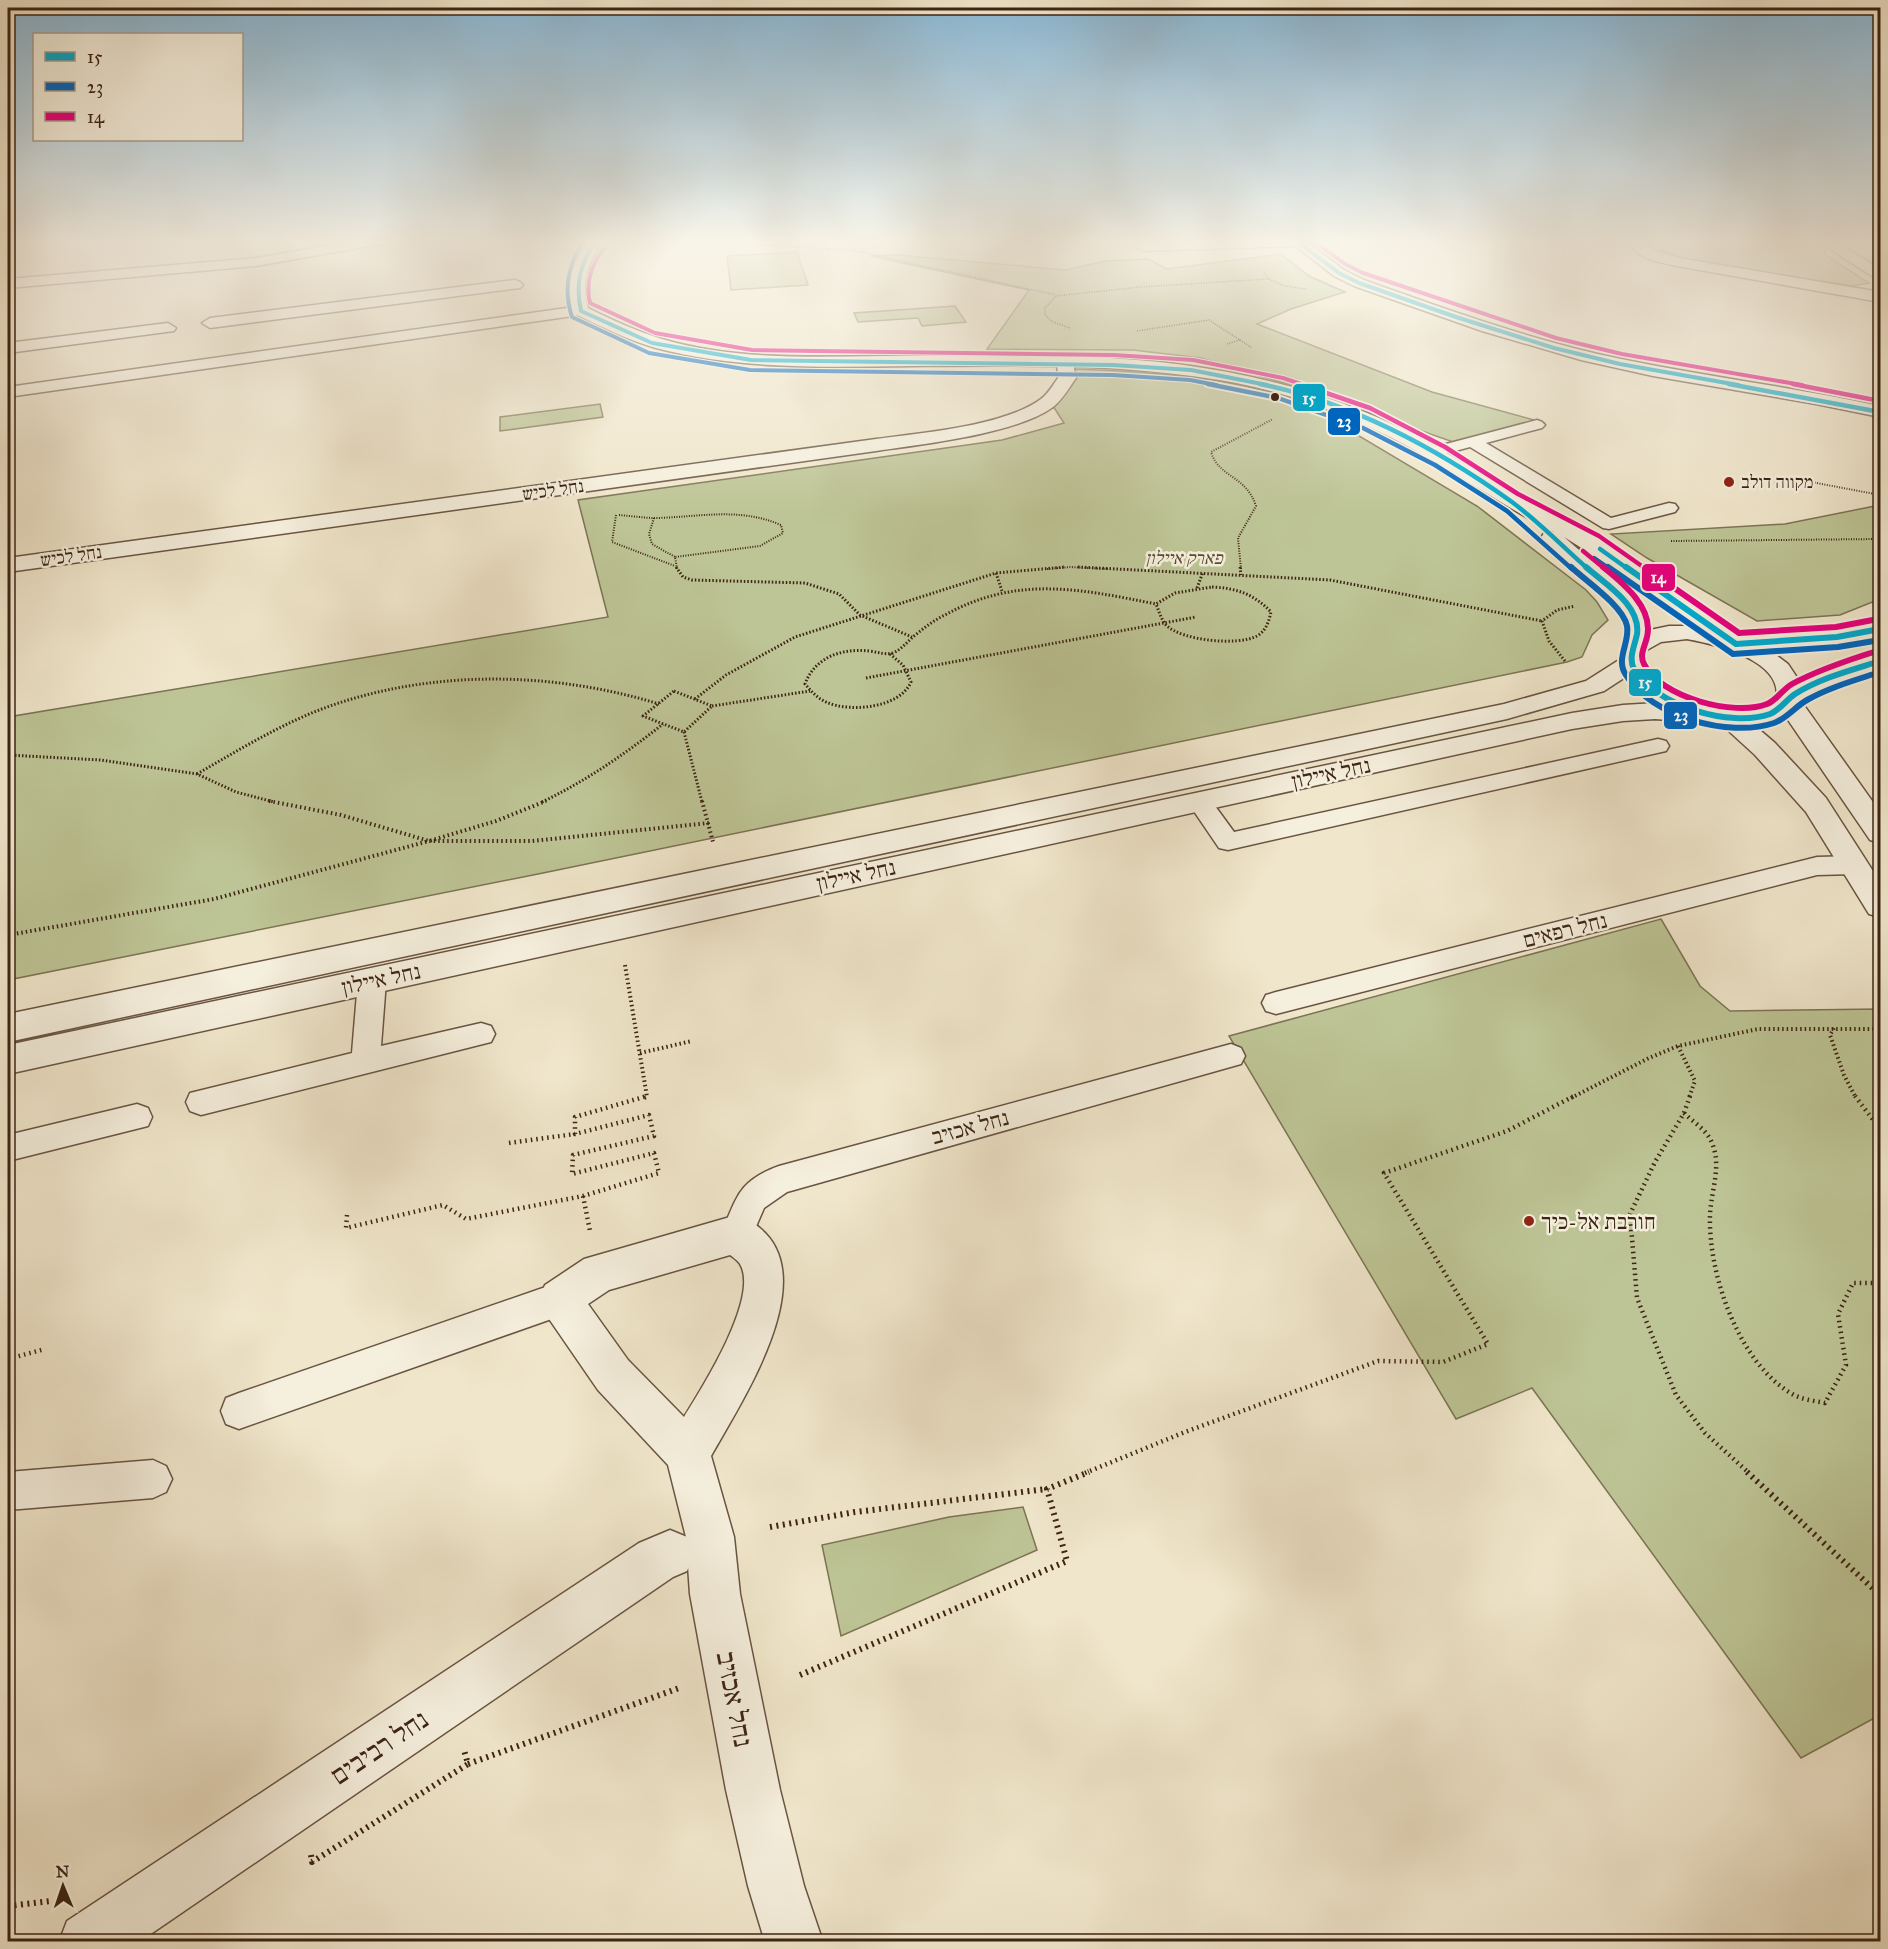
<svg xmlns="http://www.w3.org/2000/svg" width="1888" height="1949" font-family="'IM FELL Great Primer','Frank Ruhl Libre',serif">
<style>
.green{fill:#bdc495;stroke:#7c7454;stroke-width:1.5}
.lines{fill:none;stroke-linecap:round;stroke-linejoin:round}
.service-casing{stroke:#695442;stroke-width:3}
.pedestrian-casing{stroke:#695442;stroke-width:3}
.minor-casing{stroke:#695442;stroke-width:3}
.tertiary-casing{stroke:#695442;stroke-width:3}
.path-far5{stroke:#3c2414;stroke-width:1.5;stroke-dasharray:1 1.5;stroke-linecap:butt}
.path-far4{stroke:#3c2414;stroke-width:2;stroke-dasharray:1 1.5;stroke-linecap:butt}
.path-far3{stroke:#3c2414;stroke-width:3;stroke-dasharray:1.5 2;stroke-linecap:butt}
.path-far2{stroke:#3c2414;stroke-width:4;stroke-dasharray:1.5 3;stroke-linecap:butt}
.path-far1{stroke:#3c2414;stroke-width:4.5;stroke-dasharray:1.5 4;stroke-linecap:butt}
.path{stroke:#3c2414;stroke-width:6;stroke-dasharray:2 4.5;stroke-linecap:butt}
.service{fill:#f5efdd;fill-rule:evenodd}
.pedestrian{fill:#f5efdd;fill-rule:evenodd}
.minor{fill:#f5efdd;fill-rule:evenodd}
.tertiary{fill:#f5efdd;fill-rule:evenodd}
.path-bridge{stroke:#3c2414;stroke-width:3;stroke-dasharray:1.5 2;stroke-linecap:butt}
.bus-1-far2-casing{stroke:#f5efdd;stroke-width:6}
.bus-1-far1-casing{stroke:#f5efdd;stroke-width:8}
.bus-1-casing{stroke:#f5efdd;stroke-width:10}
.bus-2-far2-casing{stroke:#f5efdd;stroke-width:6}
.bus-2-far1-casing{stroke:#f5efdd;stroke-width:8}
.bus-2-casing{stroke:#f5efdd;stroke-width:10}
.bus-3-far2-casing{stroke:#f5efdd;stroke-width:6}
.bus-3-far1-casing{stroke:#f5efdd;stroke-width:8}
.bus-3-casing{stroke:#f5efdd;stroke-width:10}
.bus-1-far2{stroke:#00a9ce;stroke-width:4}
.bus-1-far1{stroke:#00a9ce;stroke-width:4.5}
.bus-1{stroke:#00a9ce;stroke-width:6}
.bus-2-far2{stroke:#0065bd;stroke-width:4}
.bus-2-far1{stroke:#0065bd;stroke-width:4.5}
.bus-2{stroke:#0065bd;stroke-width:6}
.bus-3-far2{stroke:#e5007d;stroke-width:4}
.bus-3-far1{stroke:#e5007d;stroke-width:4.5}
.bus-3{stroke:#e5007d;stroke-width:6}
.bus-dot{fill:#3c2414;stroke:#f5efdd;stroke-width:2}
.poi-dot{fill:#8f2418;stroke:#f5efdd;stroke-width:2}
.labels{text-anchor:middle;dominant-baseline:central;stroke-width:5;stroke-linejoin:round;paint-order:stroke}
.far-poi-label{font-size:18px;fill:#3c2414;stroke:#f5efdd;text-anchor:start}
.far-street-label{font-size:18px;fill:#3c2414;stroke:#f5efdd}
.far-park-label{font-size:18px;font-style:italic;fill:#5c4c34;stroke:#f5efdd}
.street-label{font-size:22px;fill:#3c2414;stroke:#f5efdd}
.poi-label{font-size:22px;fill:#3c2414;stroke:#f5efdd;text-anchor:start}
.near-street-label{font-size:27px;fill:#3c2414;stroke:#f5efdd}
.line-badge{stroke:#f5efdd;stroke-width:2}
.badge-label{font-size:16px;text-anchor:middle;font-weight:bold;fill:#fff}
</style>
<rect width="100%" height="100%" fill="#f0e6cb"/>
<filter id="stains"><feTurbulence type="fractalNoise" baseFrequency=".00333" numOctaves="4"/><feColorMatrix values="0 0 0 0 .2 0 0 0 0 .09 0 0 0 0 .02 0 0 0 .5 -.17"/></filter>
<radialGradient id="worn" r=".72"><stop offset=".6" stop-color="#630" stop-opacity="0"/><stop offset="1" stop-color="#630" stop-opacity=".3"/></radialGradient>
<g class="green">
<path d="M 1677,240 L 1805,240 L 1826,249 L 1824,254 L 1869,283 L 1852,286 L 1705,263 L 1676,257 L 1661,250 L 1665,243 Z"/>
<path d="M 797,252 L 808,285 L 731,290 L 727,256 Z"/>
<path d="M 1281,254 L 1309,276 L 1345,292 L 1291,309 L 1257,324 L 1432,392 L 1545,423 L 1456,443 L 1287,384 L 1201,358 L 1133,350 L 987,349 L 1029,290 L 870,256 L 898,255 L 1065,270 L 1106,261 L 1148,259 L 1167,269 Z"/>
<path d="M 955,306 L 966,322 L 922,326 L 918,318 L 858,322 L 854,313 Z"/>
<path d="M 1075,369 C 1152,372 1229,376 1302,402 L 1477,506 L 1586,590 L 1597,602 L 1608,620 L 1592,635 L 1582,657 L 1567,662 L 543,873 L 8,980 L 8,717 L 608,617 L 578,500 L 1002,440 L 1064,423 L 1053,406 L 1075,379 Z"/>
<path d="M 600,404 L 603,417 L 500,431 L 500,417 Z"/>
<path d="M 1880,505 L 1880,599 L 1840,615 L 1757,621 L 1647,558 L 1611,534 L 1785,524 Z"/>
<path d="M 1661,919 L 1700,986 L 1730,1011 L 1880,1009 L 1880,1715 L 1801,1758 L 1532,1388 L 1456,1419 L 1229,1036 Z"/>
<path d="M 1023,1507 L 1037,1550 L 841,1636 L 822,1545 L 949,1517 Z"/>
</g>
<g class="lines">
<defs>
<g id="service">
<path d="M 1537,420 L 1542,422 L 1545,425 L 1542,428 L 1486,443 L 1611,518 L 1669,503 L 1675,504 L 1678,508 L 1675,512 L 1609,529 L 1603,528 L 1470,447 L 1433,457 L 1425,452 L 1427,449 Z"/>
<path d="M 1658,739 L 1666,741 L 1669,746 L 1666,751 L 1228,850 L 1219,848 L 1187,801 L 1191,795 L 1199,793 L 1207,795 L 1234,832 Z"/>
<path d="M 1855,856 L 1864,859 L 1867,865 L 1864,871 L 1855,874 L 1817,875 L 1276,1014 L 1266,1011 L 1262,1003 L 1266,995 L 1276,992 L 1817,857 Z"/>
<path d="M 372,970 L 382,974 L 386,981 L 381,1046 L 481,1023 L 491,1026 L 495,1034 L 491,1042 L 201,1115 L 190,1111 L 186,1102 L 190,1093 L 352,1053 L 358,981 L 362,974 Z"/>
<path d="M 1231,1044 L 1241,1048 L 1245,1056 L 1241,1064 L 787,1192 L 764,1208 L 748,1245 L 737,1249 L 726,1245 L 721,1234 C 737,1197 738,1181 779,1166 Z"/>
<path d="M 137,1104 L 148,1108 L 152,1117 L 148,1126 L 8,1161 L 8,1135 Z"/>
<path d="M 560,1282 L 572,1287 L 577,1299 L 572,1311 L 560,1316 L 239,1429 L 226,1424 L 221,1411 L 226,1398 L 239,1393 Z"/>
<path d="M 153,1460 L 166,1466 L 172,1479 L 166,1492 L 153,1498 L 8,1510 L 8,1472 Z"/>
</g>
<path id="pedestrian" d="M 670,1530 L 687,1537 L 694,1554 L 687,1571 L 673,1577 L 139,1942 L 59,1942 L 67,1921 L 639,1543 Z"/>
<g id="minor">
<path d="M 359,240 L 389,240 L 382,244 L 256,266 L 8,288 L 8,279 L 256,258 Z"/>
<path d="M 1237,240 L 1302,240 L 1304,242 L 1297,246 L 1143,251 L 1136,247 L 1143,243 Z"/>
<path d="M 1632,240 L 1648,240 L 1645,244 L 1655,251 L 1679,258 L 1880,292 L 1880,302 L 1677,266 C 1662,263 1635,259 1630,242 Z"/>
<path d="M 1816,240 L 1832,240 L 1880,269 L 1880,279 L 1875,278 Z"/>
<path d="M 515,280 L 520,282 L 523,285 L 520,288 L 210,328 L 202,323 L 210,318 Z"/>
<path d="M 581,306 L 589,311 L 587,314 L 8,397 L 8,387 Z"/>
<path d="M 168,323 L 176,328 L 174,331 L 8,353 L 8,343 Z"/>
<path d="M 1066,358 L 1072,359 L 1076,378 C 1069,388 1062,400 1053,407 C 1016,434 923,444 876,451 L 8,572 L 8,558 L 876,439 C 921,433 1005,426 1041,399 C 1048,394 1053,385 1058,378 L 1057,363 L 1060,359 Z"/>
<path d="M 737,1215 C 839,1255 744,1397 711,1456 L 734,1537 L 740,1594 L 780,1790 L 804,1886 L 823,1942 L 765,1942 L 748,1886 L 726,1790 L 690,1594 L 686,1537 L 668,1465 L 598,1390 L 545,1313 L 539,1299 L 545,1285 L 584,1259 ZM 730,1255 C 733,1257 738,1261 740,1264 C 760,1297 702,1388 684,1417 L 628,1360 L 588,1304 L 609,1290 Z"/>
</g>
<g id="tertiary">
<path d="M 590,240 L 604,240 C 588,262 581,281 588,308 C 612,320 636,331 662,339 C 733,360 810,357 883,356 C 951,355 1019,355 1086,357 C 1201,361 1310,382 1413,434 C 1452,454 1487,479 1525,501 C 1548,514 1573,524 1596,537 C 1646,566 1693,599 1737,636 L 1837,630 L 1880,622 L 1880,636 L 1837,644 L 1768,649 L 1788,664 L 1800,682 L 1830,669 L 1880,654 L 1880,669 L 1848,679 L 1801,701 L 1880,812 L 1880,843 L 1870,840 L 1786,717 L 1754,725 L 1775,743 L 1826,798 L 1880,882 L 1880,917 L 1869,914 L 1806,812 L 1755,755 L 1721,724 L 1655,719 L 1623,721 L 1572,729 L 8,1074 L 8,1045 L 1572,713 L 1623,705 L 1657,703 L 1633,684 L 1627,676 L 1604,691 L 1507,719 L 8,1042 L 8,1014 L 1504,704 L 1586,681 L 1619,660 L 1626,628 L 1618,607 L 1544,543 L 1541,538 L 1544,533 L 1554,532 C 1510,510 1472,483 1430,459 C 1365,421 1294,392 1219,380 C 1118,363 1014,365 911,366 C 826,367 740,370 656,348 C 628,340 602,327 575,314 C 560,290 574,259 590,240 ZM 1564,537 L 1639,584 L 1696,626 L 1669,626 L 1650,630 L 1636,599 ZM 1687,639 C 1714,644 1785,660 1776,700 C 1745,725 1631,690 1645,651 L 1661,642 Z"/>
<path d="M 1288,240 L 1304,240 L 1344,270 L 1364,280 C 1448,310 1533,341 1621,359 C 1707,377 1794,387 1880,406 L 1880,417 L 1816,404 L 1653,376 L 1581,360 L 1482,331 L 1354,286 L 1334,276 Z"/>
</g>
</defs>
<use href="#service" class="service-casing"/>
<use href="#pedestrian" class="pedestrian-casing"/>
<use href="#minor" class="minor-casing"/>
<use href="#tertiary" class="tertiary-casing"/>
<g class="path-far5">
<path d="M 737,240 L 735,244 L 851,250 L 1056,295"/>
<path d="M 1749,240 L 1783,246"/>
<path d="M 1350,242 L 1607,244"/>
<path d="M 1269,279 L 1284,286 L 1306,289"/>
<path d="M 1070,328 L 1053,322 L 1045,315 L 1045,308 L 1056,296 L 1140,287 L 1269,279 L 1264,273"/>
<path d="M 1137,331 L 1209,320 L 1240,340 L 1227,344"/>
<path d="M 1240,340 L 1252,348"/>
</g>
<g class="path-far4">
<path d="M 1775,483 L 1777,479 L 1790,478 L 1880,495"/>
<path d="M 616,515 L 612,542 L 675,566"/>
<path d="M 619,515 C 631,516 644,518 656,518 C 700,517 739,507 781,525 L 783,533 L 760,546 L 675,557 L 677,569"/>
<path d="M 654,518 L 649,534 L 652,544 L 675,557"/>
<path d="M 1671,541 L 1880,539"/>
<path d="M 1047,569 L 1070,567 L 1108,569"/>
<path d="M 1241,569 L 1238,538 L 1256,506 C 1246,475 1219,478 1211,452 L 1273,419"/>
</g>
<g class="path-far3">
<path d="M 676,567 L 683,577 L 692,580 L 805,583 L 839,594 L 860,615 L 912,637"/>
<path d="M 1078,567 L 1330,580 L 1542,621"/>
<path d="M 1240,567 L 1241,575"/>
<path d="M 996,573 L 1002,591"/>
<path d="M 1212,587 C 1236,588 1254,594 1271,612 C 1269,621 1266,631 1257,636 C 1238,646 1182,641 1166,625 C 1161,619 1159,611 1156,604 L 1175,593 Z"/>
<path d="M 1197,588 L 1203,572"/>
<path d="M 890,654 L 903,665 L 911,682 C 900,708 850,713 826,702 C 817,698 811,691 805,684 C 815,657 842,648 869,651 C 878,652 884,655 893,653 C 902,649 907,642 914,636 C 924,628 934,620 945,615 C 1017,575 1080,589 1156,604"/>
<path d="M 1565,661 L 1549,641 L 1542,621 L 1557,610 L 1575,606"/>
<path d="M 674,691 L 712,706 L 684,732 L 643,716 Z"/>
<path d="M 695,699 L 726,675 L 795,637 L 996,573 L 1065,567"/>
<path d="M 712,706 L 810,691"/>
<path d="M 684,732 L 702,802"/>
<path d="M 8,755 L 100,760 L 197,774 L 236,792 L 274,802"/>
<path d="M 197,774 C 235,752 273,729 314,712 C 422,669 549,670 659,704"/>
<path d="M 542,802 C 586,781 625,754 663,724"/>
</g>
<g class="path-far2">
<path d="M 269,801 L 341,815 L 429,841 L 496,821 L 546,801"/>
<path d="M 702,801 L 713,842"/>
<path d="M 8,935 L 214,899 L 429,841 L 532,841 L 709,823"/>
<path d="M 625,965 L 647,1097 L 644,1098"/>
<path d="M 1834,1028 L 1830,1035 L 1844,1075 L 1856,1098"/>
<path d="M 1678,1046 L 1695,1081 L 1689,1098"/>
<path d="M 640,1053 L 692,1041"/>
<path d="M 1571,1098 L 1649,1058 L 1678,1046 L 1758,1029 L 1880,1029"/>
</g>
<g class="path-far1">
<path d="M 1690,1096 L 1684,1113 L 1655,1162 L 1630,1214 L 1637,1298 L 1676,1395 L 1705,1433 L 1749,1473"/>
<path d="M 1855,1096 L 1880,1129"/>
<path d="M 1684,1113 C 1693,1122 1707,1130 1712,1143 C 1722,1167 1711,1190 1710,1215 C 1708,1274 1739,1365 1794,1395 C 1804,1400 1815,1401 1825,1403 L 1846,1365 L 1838,1314 L 1853,1283 L 1880,1283"/>
<path d="M 509,1143 L 575,1134"/>
<path d="M 583,1196 L 590,1231"/>
<path d="M 347,1215 L 346,1228 L 443,1205 L 466,1219 L 583,1196 L 659,1173 L 654,1153 L 572,1174 L 573,1155 L 654,1136 L 649,1115 L 575,1134 L 575,1117 L 647,1096"/>
<path d="M 8,1359 L 45,1349"/>
<path d="M 1085,1473 L 1185,1432 L 1378,1361 L 1443,1362 L 1488,1344 L 1384,1173 L 1507,1131 L 1574,1096"/>
</g>
<g class="path">
<path d="M 1747,1472 L 1880,1595"/>
<path d="M 770,1527 L 855,1512 L 1047,1489"/>
<path d="M 800,1675 L 1067,1561 L 1047,1489 L 1089,1472"/>
<path d="M 468,1764 L 682,1687"/>
<path d="M 311,1855 L 312,1862 L 468,1764 L 464,1750"/>
<path d="M 8,1906 L 51,1901"/>
</g>
<use href="#service" class="service"/>
<use href="#pedestrian" class="pedestrian"/>
<use href="#minor" class="minor"/>
<use href="#tertiary" class="tertiary"/>
<path class="path-bridge" d="M 866,678 L 1196,617"/>
<defs>
<g id="bus-1-far2">
<path d="M 597,240 C 580,262 575,284 581,311 L 652,343 L 751,360 L 1113,365 L 1191,370 L 1267,385"/>
<path d="M 1295,240 L 1339,273 L 1359,283 L 1456,317 L 1554,348 L 1620,364 L 1738,385"/>
</g>
<g id="bus-1-far1">
<path d="M 1260,384 C 1350,402 1438,449 1512,502 C 1539,522 1563,547 1588,569"/>
<path d="M 1729,384 L 1880,412"/>
<path d="M 1600,549 L 1628,569"/>
</g>
<g id="bus-1">
<path d="M 1586,567 C 1605,584 1641,605 1637,634 C 1635,645 1628,658 1634,669 C 1655,706 1731,728 1770,714 C 1780,710 1786,700 1795,694 C 1820,678 1852,670 1880,661"/>
<path d="M 1626,567 L 1736,644 L 1837,637 L 1880,629"/>
</g>
<path id="bus-2-far2" d="M 584,240 C 568,265 563,289 572,317 L 649,353 L 750,370 L 1113,375 L 1190,380 L 1216,385"/>
<g id="bus-2-far1">
<path d="M 1208,384 L 1278,398 L 1363,428 L 1435,465 L 1507,511 L 1572,569"/>
<path d="M 1594,558 L 1610,569"/>
</g>
<g id="bus-2">
<path d="M 1571,567 C 1586,581 1623,606 1627,626 C 1630,643 1615,659 1626,675 C 1651,717 1729,738 1774,723 C 1786,719 1796,706 1807,700 C 1830,687 1856,680 1880,672"/>
<path d="M 1608,567 L 1733,654 L 1838,647 L 1880,640"/>
</g>
<g id="bus-3-far2">
<path d="M 1312,240 L 1345,264 L 1363,273 L 1556,338 L 1622,354 L 1802,385"/>
<path d="M 605,247 C 592,264 585,281 590,303 L 655,333 L 752,350 L 1114,355 L 1193,360 L 1283,378 L 1304,385"/>
</g>
<g id="bus-3-far1">
<path d="M 1300,384 L 1370,408 L 1445,447 L 1518,494 L 1599,536 L 1646,569"/>
<path d="M 1793,384 L 1880,401"/>
<path d="M 1583,551 L 1605,569"/>
</g>
<g id="bus-3">
<path d="M 1603,567 C 1623,583 1654,608 1647,637 C 1645,646 1639,655 1644,664 C 1660,697 1734,717 1767,704 C 1777,700 1783,689 1792,684 C 1818,670 1848,660 1877,651"/>
<path d="M 1644,567 L 1739,633 L 1836,627 L 1878,619"/>
</g>
</defs>
<use href="#bus-1-far2" class="bus-1-far2-casing"/>
<use href="#bus-1-far1" class="bus-1-far1-casing"/>
<use href="#bus-1" class="bus-1-casing"/>
<use href="#bus-2-far2" class="bus-2-far2-casing"/>
<use href="#bus-2-far1" class="bus-2-far1-casing"/>
<use href="#bus-2" class="bus-2-casing"/>
<use href="#bus-3-far2" class="bus-3-far2-casing"/>
<use href="#bus-3-far1" class="bus-3-far1-casing"/>
<use href="#bus-3" class="bus-3-casing"/>
<use href="#bus-1-far2" class="bus-1-far2"/>
<use href="#bus-1-far1" class="bus-1-far1"/>
<use href="#bus-1" class="bus-1"/>
<use href="#bus-2-far2" class="bus-2-far2"/>
<use href="#bus-2-far1" class="bus-2-far1"/>
<use href="#bus-2" class="bus-2"/>
<use href="#bus-3-far2" class="bus-3-far2"/>
<use href="#bus-3-far1" class="bus-3-far1"/>
<use href="#bus-3" class="bus-3"/>
</g>
<linearGradient id="sky" x2="0" y2="1"><stop stop-color="#89b8d6"/><stop offset="0.47" stop-color="#f8f4e8"/><stop offset="1" stop-color="#f8f4e8" stop-opacity="0"/></linearGradient>
<rect width="1888" height="513" fill="url(#sky)"/>
<circle class="bus-dot" cx="1275" cy="397" r="5"/>
<g class="poi-dot">
<circle cx="1729" cy="482" r="6"/>
<circle cx="1529" cy="1221" r="6"/>
</g>
<g class="labels">
<g class="far-poi-label">
<text x="1741" y="482">מקווה דולב</text>
</g>
<g class="far-street-label">
<text transform="translate(553 490) rotate(-8)">נחל לכיש</text>
<text transform="translate(71 556) rotate(-8)">נחל לכיש</text>
</g>
<g class="far-park-label">
<text x="1184" y="558">פארק איילון</text>
</g>
<g class="street-label">
<text transform="translate(1331 773) rotate(-12)">נחל איילון</text>
<text transform="translate(856 875) rotate(-12)">נחל איילון</text>
<text transform="translate(1565 930) rotate(-14)">נחל רפאים</text>
<text transform="translate(381 979) rotate(-12)">נחל איילון</text>
<text transform="translate(970 1127) rotate(-15)">נחל אכזיב</text>
</g>
<g class="poi-label">
<text x="1541" y="1221">חורבת אל-כיך</text>
</g>
<g class="near-street-label">
<text transform="translate(735 1699) rotate(79)">נחל אכזיב</text>
<text transform="translate(379 1747) rotate(-34)">נחל רביבים</text>
</g>
</g>
<g class="line-badge">
<rect x="1292" y="383" width="34" height="29" rx="6" fill="#00a9ce"/>
<rect x="1327" y="407" width="34" height="29" rx="6" fill="#0065bd"/>
<rect x="1641" y="563" width="35" height="29" rx="6" fill="#e5007d"/>
<rect x="1628" y="668" width="34" height="29" rx="6" fill="#00a9ce"/>
<rect x="1663" y="701" width="35" height="29" rx="6" fill="#0065bd"/>
</g>
<g class="badge-label">
<text x="1309" y="404">15</text>
<text x="1344" y="427">23</text>
<text x="1658" y="583">14</text>
<text x="1645" y="688">15</text>
<text x="1681" y="721">23</text>
</g>
<rect width="1888" height="1949" fill="none" stroke="#f0e6cb" stroke-width="30"/>
<rect x="9" y="9" width="1870" height="1931" fill="none" stroke="#3c2414" stroke-width="3"/>
<rect x="15" y="15" width="1858" height="1919" fill="none" stroke="#3c2414" stroke-width="1.5"/>
<rect x="33" y="33" width="210" height="108" fill="#f5efdd" stroke="#ab9e8d" stroke-width="1.5"/>
<rect x="45" y="52" width="30" height="9" fill="#00a9ce" stroke="#ab9e8d" stroke-width="1.5"/>
<text x="87" y="63" font-size="18" fill="#3c2414">15</text>
<rect x="45" y="82" width="30" height="9" fill="#0065bd" stroke="#ab9e8d" stroke-width="1.5"/>
<text x="87" y="93" font-size="18" fill="#3c2414">23</text>
<rect x="45" y="112" width="30" height="9" fill="#e5007d" stroke="#ab9e8d" stroke-width="1.5"/>
<text x="87" y="123" font-size="18" fill="#3c2414">14</text>
<g transform="translate(63 1886) rotate(358)" stroke="#f5efdd" stroke-width="4.5" paint-order="stroke">
<path d="M0-4.5L10 22L0 15L-10 22Z" fill="#3c2414"/>
<text y="-9" font-size="16" font-weight="bold" text-anchor="middle" fill="#3c2414">N</text>
</g>
<rect width="100%" height="100%" filter="url(#stains)"/>
<rect width="100%" height="100%" fill="url(#worn)"/>
</svg>
